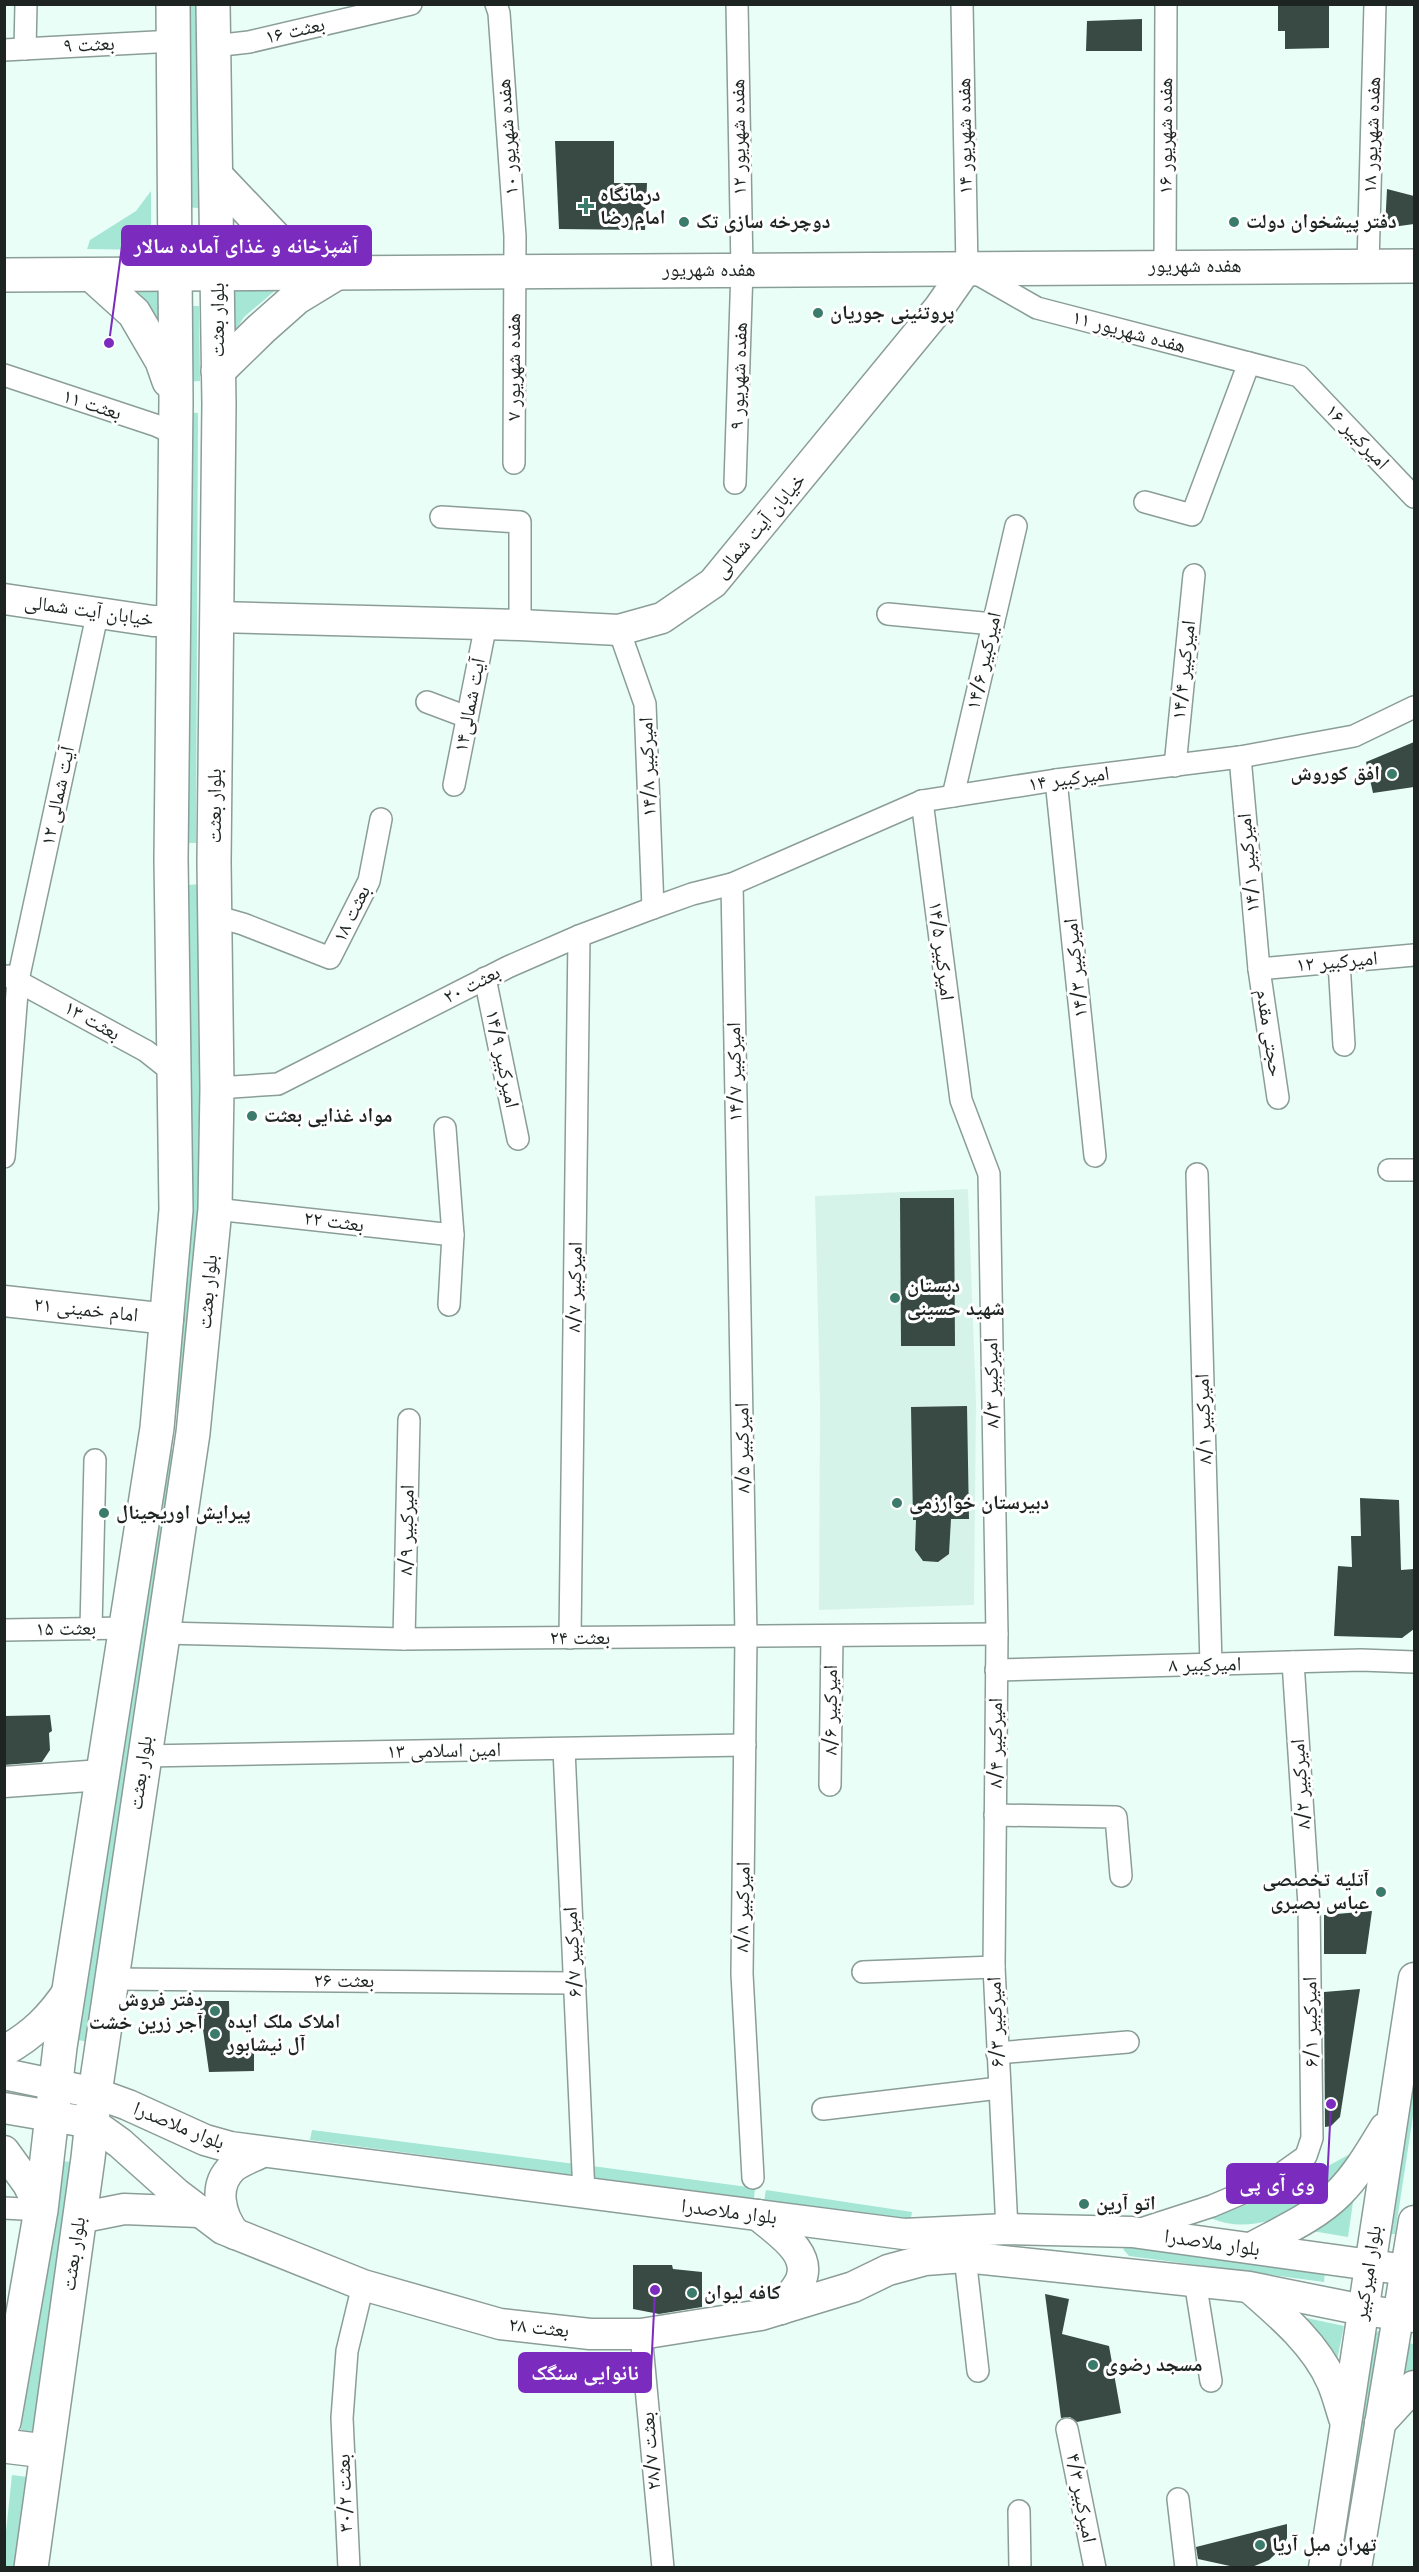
<svg xmlns="http://www.w3.org/2000/svg" width="1419" height="2572" font-family="'Varela Round','Noto Naskh Arabic',sans-serif">
<style>
.built{fill:#d6f3ea}
.green{fill:#a5e6d4}
.building{fill:#394a45}
.lines{fill:none;stroke-linecap:round;stroke-linejoin:round}
.street-casing{stroke:#8b9d98;stroke-width:24}
.secondary-casing{stroke:#8b9d98;stroke-width:33}
.primary-casing{stroke:#8b9d98;stroke-width:36}
.street{stroke:#fff;stroke-width:21}
.secondary{stroke:#fff;stroke-width:30}
.primary{stroke:#fff;stroke-width:33}
.poi-dot{fill:#3a7b6b;stroke:#fff;stroke-width:2}
.labels{text-anchor:middle;dominant-baseline:central;stroke-width:6;stroke-linejoin:round;paint-order:stroke}
.street-label{font-size:20px;fill:#1d2422;stroke:#fff}
.poi-label{font-size:20px;font-weight:bold;fill:#1d2422;stroke:#fff;text-anchor:start}
.leader{fill:none;stroke:#7b2cbf;stroke-width:2}
.callout-dot{fill:#7b2cbf;stroke:#fff;stroke-width:2}
.callout{fill:#7b2cbf;stroke:#7b2cbf;stroke-width:2}
.callout-label{font-size:21px;text-anchor:middle;font-weight:bold;fill:#fff}
</style>
<rect width="100%" height="100%" fill="#eafef8"/>
<path class="built" d="M 968,1189 L 976,1401 L 974,1605 L 819,1610 L 820,1401 L 815,1196 Z"/>
<g class="green">
<path d="M 184,5 L 196,5 L 198,208 L 185,207 Z"/>
<path d="M 151,191 L 151,250 L 87,249 L 90,240 L 136,211 Z"/>
<path d="M 244,225 L 283,263 L 246,261 Z"/>
<path d="M 121,286 L 165,287 L 165,332 Z"/>
<path d="M 235,289 L 277,289 L 244,317 L 231,337 L 230,296 Z"/>
<path d="M 184,306 L 199,306 L 200,381 L 185,382 Z"/>
<path d="M 185,412 L 198,413 L 196,843 L 186,843 Z"/>
<path d="M 201,884 L 203,1055 L 200,1251 L 182,1410 L 172,1405 L 188,885 Z"/>
<path d="M 165,1450 L 178,1450 L 89,2042 L 78,2040 Z"/>
<path d="M 1414,2059 L 1414,2109 L 1395,2234 L 1384,2234 Z"/>
<path d="M 312,2130 L 575,2164 L 573,2175 L 310,2140 Z"/>
<path d="M 1361,2148 C 1354,2158 1347,2169 1338,2178 C 1306,2209 1254,2238 1211,2218 L 1280,2192 Z"/>
<path d="M 59,2161 L 72,2162 L 32,2439 L 20,2436 Z"/>
<path d="M 592,2166 L 755,2188 L 754,2199 L 590,2177 Z"/>
<path d="M 766,2190 L 912,2212 L 910,2223 L 764,2201 Z"/>
<path d="M 1354,2195 L 1348,2237 L 1306,2230 Z"/>
<path d="M 1133,2244 L 1325,2272 L 1324,2282 L 1129,2256 L 1123,2249 Z"/>
<path d="M 1297,2316 L 1344,2326 L 1335,2370 Z"/>
<path d="M 1381,2329 L 1341,2567 L 1338,2567 L 1373,2335 Z"/>
<path d="M 1407,2343 L 1414,2344 L 1414,2368 L 1400,2389 Z"/>
<path d="M 12,2475 L 27,2477 L 14,2567 L 5,2568 L 5,2541 Z"/>
</g>
<g class="building">
<path d="M 1278,4 L 1329,4 L 1329,48 L 1285,49 L 1285,31 L 1278,31 Z"/>
<path d="M 1142,19 L 1142,51 L 1086,51 L 1087,21 Z"/>
<path d="M 555,141 L 614,141 L 614,183 L 647,183 L 645,230 L 559,229 Z"/>
<path d="M 1387,189 L 1414,196 L 1414,224 L 1385,228 Z"/>
<path d="M 1414,742 L 1414,787 L 1373,793 L 1366,762 Z"/>
<path d="M 900,1198 L 954,1198 L 955,1346 L 901,1346 Z"/>
<path d="M 967,1406 L 969,1519 L 951,1519 L 949,1554 L 938,1562 L 923,1561 L 915,1550 L 916,1520 L 913,1520 L 911,1407 Z"/>
<path d="M 1360,1498 L 1399,1500 L 1401,1570 L 1414,1569 L 1414,1629 L 1402,1638 L 1334,1636 L 1338,1566 L 1352,1567 L 1351,1536 L 1361,1536 Z"/>
<path d="M 50,1715 L 52,1731 L 49,1733 L 50,1750 L 42,1762 L 4,1765 L 4,1716 Z"/>
<path d="M 1372,1911 L 1366,1954 L 1324,1954 L 1324,1915 Z"/>
<path d="M 1360,1989 L 1340,2117 L 1331,2126 L 1325,2127 L 1324,1992 Z"/>
<path d="M 199,2001 L 229,2001 L 230,2046 L 254,2046 L 254,2071 L 209,2072 Z"/>
<path d="M 633,2265 L 672,2265 L 673,2269 L 702,2272 L 702,2307 L 659,2314 L 633,2309 Z"/>
<path d="M 1045,2294 L 1069,2299 L 1062,2334 L 1109,2346 L 1121,2413 L 1077,2422 L 1070,2417 L 1061,2418 Z"/>
<path d="M 1287,2524 L 1287,2538 L 1282,2548 L 1269,2560 L 1252,2567 L 1230,2566 L 1198,2559 L 1196,2547 Z"/>
</g>
<g class="lines">
<defs>
<g id="street">
<path d="M 496,4 L 499,13 L 515,236 L 514,463"/>
<path d="M 962,4 L 967,268 L 1037,308 L 1299,376 L 1414,497"/>
<path d="M 214,46 L 249,42 L 411,4"/>
<path d="M 25,49 L 26,4"/>
<path d="M 4,50 L 174,41"/>
<path d="M 1368,265 L 1375,4"/>
<path d="M 1165,267 L 1166,4"/>
<path d="M 4,375 L 155,425 L 175,434"/>
<path d="M 735,483 L 742,269 L 737,4"/>
<path d="M 1145,502 L 1192,515 L 1249,363"/>
<path d="M 441,517 L 520,522 L 520,625"/>
<path d="M 888,614 L 993,624"/>
<path d="M 619,630 L 645,704 L 653,908"/>
<path d="M 427,702 L 467,717"/>
<path d="M 1240,757 L 1259,969 L 1278,1098"/>
<path d="M 1175,766 L 1194,575"/>
<path d="M 1056,780 L 1095,1156"/>
<path d="M 454,785 L 486,624"/>
<path d="M 953,796 L 1016,526"/>
<path d="M 922,801 L 961,1100 L 989,1174 L 997,1634 L 994,1967 L 1007,2229"/>
<path d="M 732,884 L 746,1636 L 742,1974 L 753,2178"/>
<path d="M 215,916 L 243,924 L 330,958 L 369,881 L 381,819"/>
<path d="M 1339,962 L 1344,1045"/>
<path d="M 1259,969 L 1414,955"/>
<path d="M 8,976 L 146,1051 L 175,1074"/>
<path d="M 485,978 L 518,1139"/>
<path d="M 217,1088 L 278,1084 L 508,967 L 579,936 L 653,908 L 692,894 L 732,884 L 922,801 L 1056,780 L 1240,757 L 1354,736 L 1414,707"/>
<path d="M 445,1128 L 453,1235 L 449,1305"/>
<path d="M 4,1157 L 18,980 L 98,611"/>
<path d="M 1389,1170 L 1414,1170"/>
<path d="M 1197,1174 L 1211,1664"/>
<path d="M 215,1209 L 453,1235"/>
<path d="M 91,1628 L 95,1460"/>
<path d="M 4,1630 L 127,1628"/>
<path d="M 163,1633 L 404,1639 L 997,1634"/>
<path d="M 570,1638 L 579,936"/>
<path d="M 404,1639 L 409,1420"/>
<path d="M 996,1670 L 1361,1660 L 1414,1662"/>
<path d="M 564,1749 L 584,2194"/>
<path d="M 143,1756 L 745,1745"/>
<path d="M 830,1785 L 832,1636"/>
<path d="M 995,1815 L 1116,1817 L 1121,1876"/>
<path d="M 863,1972 L 994,1967"/>
<path d="M 112,1979 L 575,1983"/>
<path d="M 997,2053 L 1128,2042"/>
<path d="M 823,2109 L 999,2088"/>
<path d="M 4,2208 L 41,2210"/>
<path d="M 1138,2230 L 1212,2206 L 1271,2181 L 1306,2156 L 1312,2138 L 1309,1905 L 1293,1662"/>
<path d="M 965,2257 L 978,2371"/>
<path d="M 1195,2281 L 1211,2381"/>
<path d="M 641,2334 L 663,2568"/>
<path d="M 1067,2429 L 1095,2568"/>
<path d="M 1178,2499 L 1186,2568"/>
<path d="M 1019,2511 L 1020,2568"/>
<path d="M 349,2568 L 342,2418 L 347,2351 L 363,2285"/>
</g>
<g id="secondary">
<path d="M 4,599 L 153,621 L 174,621"/>
<path d="M 216,617 L 520,625 L 619,630 L 662,618 L 713,583 L 939,308 L 967,268"/>
<path d="M 4,1301 L 168,1319"/>
<path d="M 4,1782 L 102,1775"/>
<path d="M 4,2051 C 33,2035 51,2017 69,1990"/>
<path d="M 4,2074 L 95,2093 L 128,2105 L 205,2140 L 230,2147 L 904,2234 L 1007,2229 L 1132,2232 L 1414,2271"/>
<path d="M 4,2108 L 92,2123 L 120,2143 L 177,2194 L 223,2229 L 363,2285 L 500,2324 L 590,2334 L 641,2334 L 761,2315 L 853,2287 L 888,2270 L 925,2260 L 965,2257 L 1249,2287 L 1363,2310 L 1414,2317"/>
<path d="M 4,2151 L 28,2184 L 41,2210"/>
<path d="M 758,2215 C 776,2231 814,2253 800,2282 C 795,2291 787,2300 781,2309"/>
<path d="M 79,2218 L 124,2209 L 199,2212"/>
<path d="M 235,2234 C 220,2215 213,2186 232,2168 C 240,2161 253,2157 262,2152"/>
<path d="M 1251,2248 C 1280,2232 1315,2217 1339,2193 C 1358,2174 1371,2151 1385,2128"/>
<path d="M 1251,2289 C 1281,2315 1316,2345 1332,2382 C 1337,2393 1340,2406 1344,2418"/>
<path d="M 1380,2423 L 1414,2386"/>
<path d="M 1324,2568 L 1414,1978"/>
<path d="M 1356,2568 L 1414,2221"/>
</g>
<g id="primary">
<path d="M 216,176 L 293,257 L 325,268"/>
<path d="M 4,275 L 1414,266"/>
<path d="M 92,275 L 134,313 L 162,361 L 169,381"/>
<path d="M 218,371 L 261,329 L 296,298 L 337,273"/>
<path d="M 4,2422 L 41,2210 L 60,2047 L 157,1428 L 176,1210 L 171,859 L 176,401 L 173,4"/>
<path d="M 4,2446 L 45,2451"/>
<path d="M 31,2568 L 88,2158 L 95,2093 L 193,1433 L 215,1209 L 217,1088 L 214,862 L 219,404 L 213,4"/>
</g>
</defs>
<use href="#street" class="street-casing"/>
<use href="#secondary" class="secondary-casing"/>
<use href="#primary" class="primary-casing"/>
<use href="#street" class="street"/>
<use href="#secondary" class="secondary"/>
<use href="#primary" class="primary"/>
</g>
<g class="poi-dot">
<path d="M583 197h6v6h6v6h-6v6h-6v-6h-6v-6h6z"/>
<circle cx="684" cy="222" r="6"/>
<circle cx="1234" cy="222" r="6"/>
<circle cx="818" cy="313" r="6"/>
<circle cx="1392" cy="774" r="6"/>
<circle cx="252" cy="1116" r="6"/>
<circle cx="895" cy="1298" r="6"/>
<circle cx="897" cy="1503" r="6"/>
<circle cx="104" cy="1513" r="6"/>
<circle cx="1381" cy="1892" r="6"/>
<circle cx="215" cy="2011" r="6"/>
<circle cx="215" cy="2034" r="6"/>
<circle cx="1084" cy="2204" r="6"/>
<circle cx="692" cy="2293" r="6"/>
<circle cx="1093" cy="2365" r="6"/>
<circle cx="1260" cy="2545" r="6"/>
</g>
<g class="labels">
<g class="street-label">
<text transform="translate(295 31) rotate(-13)">بعثت ۱۶</text>
<text transform="translate(89 45) rotate(-3)">۹ بعثت</text>
<text transform="translate(1372 135) rotate(-88)">هفده شهریور ۱۸</text>
<text transform="translate(965 136) rotate(-91)">هفده شهریور ۱۴</text>
<text transform="translate(1166 136) rotate(-90)">هفده شهریور ۱۶</text>
<text transform="translate(508 137) rotate(-94)">هفده شهریور ۱۰</text>
<text transform="translate(739 137) rotate(-91)">هفده شهریور ۱۲</text>
<text x="1195" y="266">هفده شهریور</text>
<text x="709" y="270">هفده شهریور</text>
<text transform="translate(218 320) rotate(-90)">بلوار بعثت</text>
<text transform="translate(1129 332) rotate(15)">هفده شهریور ۱۱</text>
<text transform="translate(514 367) rotate(-90)">هفده شهریور ۷</text>
<text transform="translate(739 376) rotate(-88)">هفده شهریور ۹</text>
<text transform="translate(92 405) rotate(18)">بعثت ۱۱</text>
<text transform="translate(1357 437) rotate(46)">امیرکبیر ۱۶</text>
<text transform="translate(760 526) rotate(-50)">خیابان آیت شمالی</text>
<text transform="translate(89 611) rotate(8)">خیابان آیت شمالی</text>
<text transform="translate(984 661) rotate(-77)">امیرکبیر ۱۴/۶</text>
<text transform="translate(1184 670) rotate(-84)">امیرکبیر ۱۴/۴</text>
<text transform="translate(470 705) rotate(-79)">آیت شمالی۱۴</text>
<text transform="translate(648 767) rotate(-92)">امیرکبیر ۱۴/۸</text>
<text transform="translate(1069 779) rotate(-8)">امیرکبیر ۱۴</text>
<text transform="translate(58 796) rotate(-78)">آیت شمالی ۱۲</text>
<text transform="translate(215 806) rotate(-90)">بلوار بعثت</text>
<text transform="translate(1249 863) rotate(-95)">امیرکبیر ۱۴/۱</text>
<text transform="translate(352 914) rotate(-64)">بعثت ۱۸</text>
<text transform="translate(941 951) rotate(83)">امیرکبیر ۱۴/۵</text>
<text transform="translate(1337 962) rotate(-5)">امیرکبیر ۱۲</text>
<text transform="translate(1076 968) rotate(-96)">امیرکبیر ۱۴/۳</text>
<text transform="translate(472 985) rotate(-27)">بعثت ۲۰</text>
<text transform="translate(92 1021) rotate(29)">بعثت ۱۳</text>
<text transform="translate(1269 1033) rotate(81)">حجتی مقدم</text>
<text transform="translate(502 1059) rotate(78)">امیرکبیر ۱۴/۹</text>
<text transform="translate(735 1072) rotate(-91)">امیرکبیر ۱۴/۷</text>
<text transform="translate(334 1222) rotate(7)">بعثت ۲۲</text>
<text transform="translate(575 1287) rotate(-89)">امیرکبیر ۸/۷</text>
<text transform="translate(208 1292) rotate(-85)">بلوار بعثت</text>
<text transform="translate(86 1310) rotate(6)">امام خمینی ۲۱</text>
<text transform="translate(992 1383) rotate(-91)">امیرکبیر ۸/۳</text>
<text transform="translate(1204 1419) rotate(-92)">امیرکبیر ۸/۱</text>
<text transform="translate(743 1448) rotate(-91)">امیرکبیر ۸/۵</text>
<text transform="translate(407 1530) rotate(-89)">امیرکبیر ۸/۹</text>
<text transform="translate(66 1629) rotate(-1)">بعثت ۱۵</text>
<text x="580" y="1638">بعثت ۲۴</text>
<text transform="translate(1205 1665) rotate(-1)">امیرکبیر ۸</text>
<text transform="translate(831 1710) rotate(-90)">امیرکبیر ۸/۶</text>
<text transform="translate(996 1743) rotate(-90)">امیرکبیر ۸/۴</text>
<text transform="translate(444 1751) rotate(-1)">امین اسلامی ۱۳</text>
<text transform="translate(141 1773) rotate(-82)">بلوار بعثت</text>
<text transform="translate(1301 1784) rotate(-94)">امیرکبیر ۸/۲</text>
<text transform="translate(743 1907) rotate(-89)">امیرکبیر ۸/۸</text>
<text transform="translate(573 1952) rotate(-93)">امیرکبیر ۶/۷</text>
<text x="344" y="1981">بعثت ۲۶</text>
<text transform="translate(996 2022) rotate(-92)">امیرکبیر ۶/۳</text>
<text transform="translate(1311 2022) rotate(-91)">امیرکبیر ۶/۱</text>
<text transform="translate(179 2126) rotate(22)">بلوار ملاصدرا</text>
<text transform="translate(729 2212) rotate(7)">بلوار ملاصدرا</text>
<text transform="translate(1212 2243) rotate(8)">بلوار ملاصدرا</text>
<text transform="translate(74 2254) rotate(-82)">بلوار بعثت</text>
<text transform="translate(1368 2273) rotate(-81)">بلوار امیرکبیر</text>
<text transform="translate(539 2328) rotate(6)">بعثت ۲۸</text>
<text transform="translate(651 2451) rotate(-95)">بعثت ۲۸/۷</text>
<text transform="translate(345 2493) rotate(-92)">بعثت ۳۰/۲</text>
<text transform="translate(1081 2498) rotate(79)">امیرکبیر ۴/۳</text>
</g>
<g class="poi-label">
<text x="600" y="195">درمانگاه<tspan x="600" dy="23">امام رضا</tspan></text>
<text x="696" y="222">دوچرخه سازی تک</text>
<text x="1246" y="222">دفتر پیشخوان دولت</text>
<text x="830" y="313">پروتئینی جوریان</text>
<text x="1380" y="774" text-anchor="end">افق کوروش</text>
<text x="264" y="1116">مواد غذایی بعثت</text>
<text x="907" y="1286">دبستان<tspan x="907" dy="23">شهید حسینی</tspan></text>
<text x="909" y="1503">دبیرستان خوارزمی</text>
<text x="116" y="1513">پیرایش اوریجینال</text>
<text x="1369" y="1880" text-anchor="end">آتلیه تخصصی<tspan x="1369" dy="23">عباس بصیری</tspan></text>
<text x="203" y="2000" text-anchor="end">دفتر فروش<tspan x="203" dy="23">آجر زرین خشت</tspan></text>
<text x="227" y="2022">املاک ملک ایده<tspan x="227" dy="23">آل نیشابور</tspan></text>
<text x="1096" y="2204">اتو آرین</text>
<text x="704" y="2293">کافه لیوان</text>
<text x="1105" y="2365">مسجد رضوی</text>
<text x="1272" y="2545">تهران مبل آریا</text>
</g>
</g>
<path class="leader" d="M109 343L122 246M1331 2104L1327 2183M655 2290L651 2372"/>
<g class="callout-dot">
<circle cx="109" cy="343" r="6"/>
<circle cx="1331" cy="2104" r="6"/>
<circle cx="655" cy="2290" r="6"/>
</g>
<g class="callout">
<rect x="122" y="226" width="249" height="39" rx="6"/>
<rect x="1227" y="2164" width="100" height="39" rx="6"/>
<rect x="519" y="2353" width="132" height="39" rx="6"/>
</g>
<g class="callout-label">
<text x="246" y="253">آشپزخانه و غذای آماده سالار</text>
<text x="1277" y="2191">وی آی پی</text>
<text x="585" y="2380">نانوایی سنگک</text>
</g>
<rect width="1419" height="2572" fill="none" stroke="#1d2422" stroke-width="12"/>
</svg>
